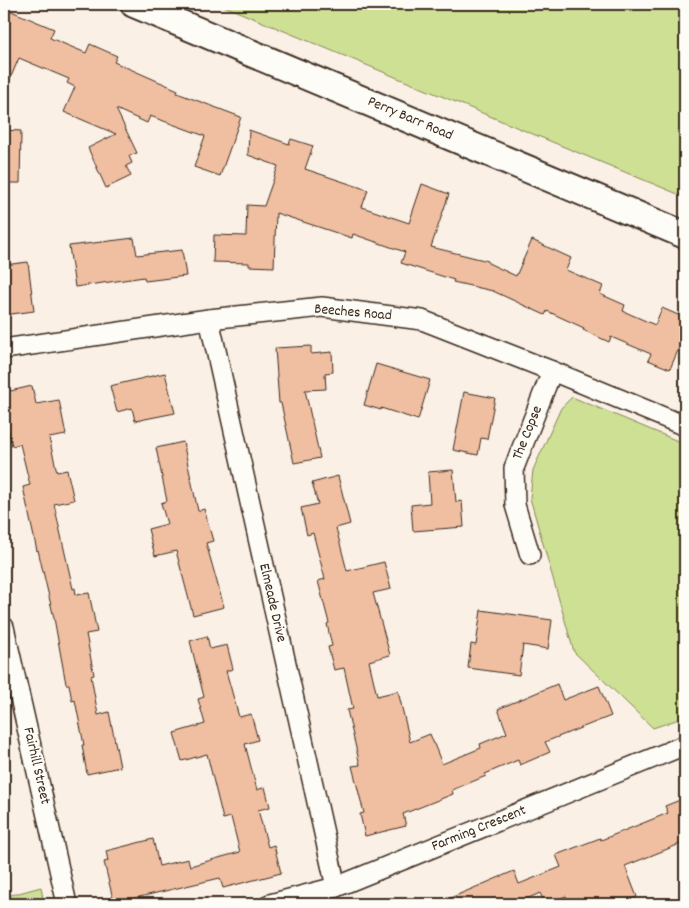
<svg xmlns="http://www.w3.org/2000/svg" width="689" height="908" font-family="Dekko,sans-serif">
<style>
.green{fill:#cee094;stroke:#848559}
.building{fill:#f0bfa1;stroke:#3b2a1e}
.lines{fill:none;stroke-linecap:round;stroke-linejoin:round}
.street-casing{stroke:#3b2a1e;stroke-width:22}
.secondary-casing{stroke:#3b2a1e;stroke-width:30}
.street{stroke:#fdfcf7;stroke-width:19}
.secondary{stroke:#fdfcf7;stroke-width:26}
.labels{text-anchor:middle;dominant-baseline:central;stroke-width:4.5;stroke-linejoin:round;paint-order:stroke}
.street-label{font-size:15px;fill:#3b2a1e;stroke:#fdfcf7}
</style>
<rect width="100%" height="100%" fill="#faf0e6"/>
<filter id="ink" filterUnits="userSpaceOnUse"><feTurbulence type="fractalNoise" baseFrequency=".02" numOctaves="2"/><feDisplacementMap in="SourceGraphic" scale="10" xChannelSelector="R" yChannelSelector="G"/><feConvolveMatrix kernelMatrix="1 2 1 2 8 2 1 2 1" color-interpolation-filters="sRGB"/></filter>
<g filter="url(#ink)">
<g class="green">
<path d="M 219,4 L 685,4 L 685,197 Z"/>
<path d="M 572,397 L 685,444 L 685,717 L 653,728 L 574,652 L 530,498 L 533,470 L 561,408 Z"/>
<path d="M 41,887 L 44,904 L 4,904 L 4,897 Z"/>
</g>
<g class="building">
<path d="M 4,8 L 54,29 L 50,38 L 86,53 L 90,44 L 117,56 L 114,62 L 178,90 L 177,93 L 241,117 L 220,176 L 194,167 L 205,136 L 150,116 L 147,123 L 116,109 L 137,153 L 129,156 L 132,163 L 126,166 L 131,176 L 106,188 L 88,148 L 116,134 L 64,112 L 75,87 L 67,83 L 69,79 L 19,58 L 4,93 Z"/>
<path d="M 4,130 L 21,131 L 20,183 L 4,183 Z"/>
<path d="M 249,130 L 289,144 L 291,139 L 313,146 L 305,169 L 368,190 L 362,207 L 409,223 L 422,184 L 449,194 L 431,247 L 488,261 L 488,263 L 516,276 L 532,240 L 571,258 L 566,270 L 603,286 L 600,294 L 625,305 L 623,311 L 655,325 L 662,308 L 685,318 L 685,334 L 670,369 L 648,360 L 651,354 L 611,337 L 609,342 L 583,330 L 584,328 L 547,311 L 545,315 L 493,291 L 453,282 L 454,280 L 401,263 L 405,252 L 353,234 L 352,238 L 276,213 L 274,267 L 249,266 L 249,263 L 213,262 L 214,235 L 246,236 L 247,205 L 264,206 L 278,166 L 248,155 Z"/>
<path d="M 134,238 L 137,255 L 182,250 L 186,276 L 145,281 L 144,277 L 75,287 L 69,246 Z"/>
<path d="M 28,262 L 34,311 L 4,315 L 4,265 Z"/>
<path d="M 311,346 L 311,354 L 332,352 L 333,372 L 325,373 L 326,389 L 305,390 L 320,458 L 294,463 L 281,403 L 279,403 L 275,348 Z"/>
<path d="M 376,364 L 430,380 L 418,420 L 381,408 L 381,410 L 364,405 Z"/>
<path d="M 165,373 L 175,413 L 135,421 L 132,408 L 117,412 L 110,386 Z"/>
<path d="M 32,386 L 36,404 L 59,400 L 66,435 L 49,438 L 57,472 L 67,470 L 74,500 L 54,504 L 73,589 L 75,588 L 76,595 L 89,593 L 97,632 L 86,634 L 94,675 L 91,676 L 98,715 L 109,712 L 120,767 L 87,774 L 82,745 L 84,745 L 75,700 L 72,701 L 69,684 L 66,684 L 54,618 L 38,550 L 37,551 L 23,487 L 30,485 L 20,444 L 12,446 L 4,409 L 10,408 L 6,392 Z"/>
<path d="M 464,392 L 495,398 L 487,439 L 481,438 L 478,455 L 453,450 Z"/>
<path d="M 183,442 L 198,511 L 204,509 L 213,541 L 206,543 L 224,607 L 193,615 L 176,551 L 155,556 L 148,529 L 167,524 L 161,503 L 167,501 L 156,448 Z"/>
<path d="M 453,470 L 456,502 L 462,501 L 464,527 L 413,531 L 411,505 L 430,503 L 428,472 Z"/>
<path d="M 338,476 L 350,524 L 336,528 L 347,571 L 384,562 L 391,589 L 373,593 L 390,655 L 369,661 L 377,696 L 398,691 L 410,742 L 430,734 L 442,764 L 481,748 L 480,744 L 507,733 L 498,709 L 557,684 L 563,700 L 599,686 L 611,716 L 545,742 L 550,752 L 520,765 L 518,760 L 485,774 L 486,776 L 452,790 L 453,794 L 403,814 L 406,826 L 365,836 L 360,814 L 364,813 L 352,766 L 360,765 L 347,710 L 353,709 L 344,668 L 334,670 L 328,647 L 332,646 L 327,624 L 329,623 L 318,581 L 325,579 L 313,533 L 307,535 L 301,508 L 318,504 L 312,483 Z"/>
<path d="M 481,610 L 552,620 L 548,649 L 523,645 L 519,675 L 468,668 L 471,644 L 476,645 Z"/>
<path d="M 207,636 L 210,649 L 227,645 L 233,669 L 226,671 L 239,717 L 251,714 L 258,740 L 245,744 L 257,790 L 265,787 L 270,807 L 258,810 L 268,847 L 274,845 L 281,873 L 223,888 L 220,878 L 114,903 L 104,862 L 108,861 L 106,851 L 153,839 L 159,866 L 188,859 L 190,866 L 240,852 L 231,817 L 223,819 L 207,754 L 182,761 L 174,733 L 205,724 L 198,699 L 204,697 L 190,641 Z"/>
<path d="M 685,798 L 685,855 L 684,855 L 680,844 L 625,866 L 637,897 L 619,904 L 611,904 L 608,899 L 594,904 L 570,904 L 566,896 L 545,904 L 540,893 L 515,904 L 436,904 L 514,871 L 519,884 L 561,867 L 556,855 L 600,838 L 601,840 L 668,813 L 665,806 Z"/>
</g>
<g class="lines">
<defs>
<g id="street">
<path d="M 209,319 L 336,887"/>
<path d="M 4,349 L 209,319 L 322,307 L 422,320 L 552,371 L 685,426"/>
<path d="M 530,555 L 515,505 L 514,468 L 552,371"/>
<path d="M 4,627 L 67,904"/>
<path d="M 270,904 L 336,887 L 685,745"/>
</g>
<path id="secondary" d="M 134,4 L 685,235"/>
</defs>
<use href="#street" class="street-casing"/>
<use href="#secondary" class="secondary-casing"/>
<use href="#street" class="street"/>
<use href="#secondary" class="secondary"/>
</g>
</g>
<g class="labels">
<g class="street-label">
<text transform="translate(410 119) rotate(23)">Perry Barr Road</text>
<text transform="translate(353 313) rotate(5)">Beeches Road</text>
<text transform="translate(528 433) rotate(-68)">The Copse</text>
<text transform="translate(272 603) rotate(77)">Elmeade Drive</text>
<text transform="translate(36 766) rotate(77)">Fairhill Street</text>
<text transform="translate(479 829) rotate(-22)">Farming Crescent</text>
</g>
</g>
<rect width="689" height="908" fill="none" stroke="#fdfcf7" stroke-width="20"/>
<rect x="10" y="10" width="669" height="888" fill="none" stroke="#3b2a1e" stroke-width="2" filter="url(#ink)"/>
</svg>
